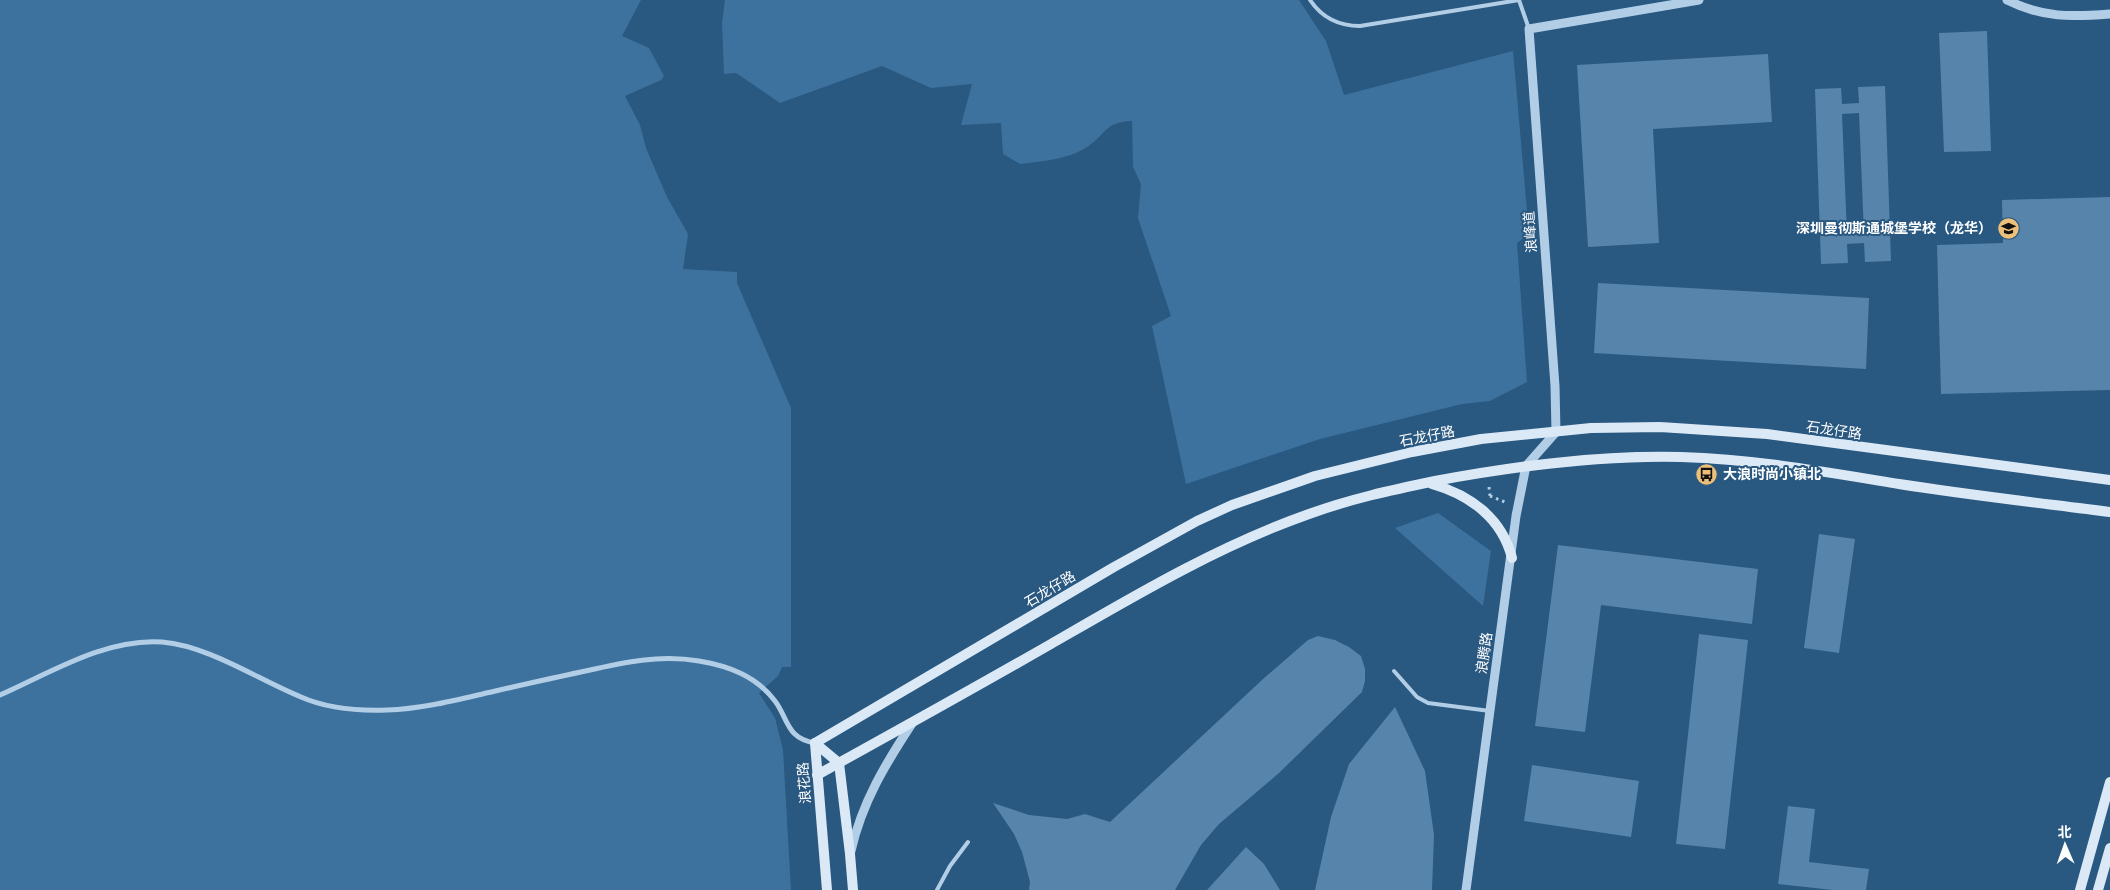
<svg xmlns="http://www.w3.org/2000/svg" width="2110" height="890" font-family="Raleway,'Noto Sans SC',sans-serif">
<style>
.green{fill:#3e729e}
.building{fill:#5684ab;fill-rule:evenodd}
.lines{fill:none;stroke-linecap:round;stroke-linejoin:round}
.path{stroke:#b2cee6;stroke-width:3;stroke-dasharray:2.5 4;stroke-linecap:butt}
.service{stroke:#b2cee6;stroke-width:4}
.minor{stroke:#b2cee6;stroke-width:5}
.tertiary{stroke:#b2cee6;stroke-width:9}
.secondary{stroke:#dbe9f6;stroke-width:10}
.labels{text-anchor:middle;dominant-baseline:central;stroke-width:4;stroke-linejoin:round;paint-order:stroke}
.poi-label{font-size:14px;font-weight:bold;fill:#fff;stroke:#295881;text-anchor:end}
.street-label{font-size:14px;fill:#fff;stroke:#295881}
</style>
<rect width="100%" height="100%" fill="#295881"/>
<g class="green">
<path d="M 0,0 L 641,0 L 622,36 L 649,48 L 664,76 L 661,80 L 625,96 L 640,125 L 646,148 L 667,197 L 688,234 L 683,269 L 737,272 L 737,283 L 791,408 L 791,667 L 782,667 L 778,676 L 759,693 L 775,718 L 783,750 L 791,890 L 0,890 Z"/>
<path d="M 725,0 L 1299,0 L 1326,41 L 1344,95 L 1513,51 L 1529,234 L 1517,243 L 1527,382 L 1490,401 L 1462,404 L 1320,439 L 1186,484 L 1152,326 L 1171,316 L 1138,218 L 1141,184 L 1133,167 L 1132,121 C 1104,122 1107,134 1087,147 C 1067,160 1042,161 1020,164 L 1003,154 L 1001,123 L 961,125 L 972,84 L 931,88 L 882,66 L 780,103 L 736,73 L 724,74 L 722,23 Z"/>
<path d="M 1438,513 L 1491,551 L 1483,606 L 1395,528 Z"/>
</g>
<g class="building">
<path d="M 1987,31 L 1991,151 L 1944,152 L 1939,33 Z"/>
<path d="M 1768,54 L 1772,122 L 1653,129 L 1659,243 L 1588,247 L 1577,65 Z"/>
<path d="M 1885,86 L 1891,261 L 1865,262 L 1864,243 L 1847,244 L 1848,263 L 1821,264 L 1815,89 L 1841,88 L 1842,104 L 1859,103 L 1858,87 ZM 1859,113 L 1864,234 L 1847,234 L 1842,114 Z"/>
<path d="M 2110,197 L 2110,390 L 1941,394 L 1937,245 L 2003,243 L 2002,200 Z"/>
<path d="M 1598,283 L 1869,298 L 1866,369 L 1594,353 Z"/>
<path d="M 1819,534 L 1855,539 L 1839,653 L 1804,648 Z"/>
<path d="M 1558,545 L 1758,569 L 1752,624 L 1601,605 L 1585,732 L 1535,726 Z"/>
<path d="M 1699,634 L 1748,640 L 1725,849 L 1676,844 Z"/>
<path d="M 1318,636 L 1335,640 L 1349,647 L 1361,656 L 1365,669 L 1365,681 L 1362,692 L 1279,773 L 1219,824 L 1201,845 L 1175,890 L 1029,890 L 1030,882 L 1022,852 L 1014,834 L 993,803 L 1029,815 L 1067,819 L 1085,814 L 1110,822 L 1263,679 L 1308,640 Z"/>
<path d="M 1395,707 L 1425,771 L 1434,835 L 1432,890 L 1315,890 L 1331,817 L 1349,764 Z"/>
<path d="M 1532,765 L 1639,781 L 1631,837 L 1524,821 Z"/>
<path d="M 1788,806 L 1815,809 L 1809,862 L 1869,869 L 1866,890 L 1833,890 L 1778,884 Z"/>
<path d="M 1246,847 L 1264,864 L 1280,890 L 1207,890 Z"/>
</g>
<g class="lines">
<g class="path">
<path d="M 1489,487 L 1490,496"/>
<path d="M 1490,496 L 1505,502"/>
</g>
<g class="service">
<path d="M 1310,0 C 1322,18 1339,26 1360,26 L 1519,0"/>
<path d="M 1519,0 L 1529,29"/>
<path d="M 1394,671 L 1417,697 L 1428,703 L 1490,711"/>
<path d="M 937,890 L 950,866 L 968,842"/>
</g>
<path class="minor" d="M 0,695 C 50,673 105,638 162,642 C 209,646 257,679 301,697 C 328,709 358,711 387,710 C 418,709 448,702 478,695 C 513,687 547,679 581,672 C 621,663 658,654 699,661 C 729,666 756,676 775,701 C 789,720 786,738 815,743"/>
<g class="tertiary">
<path d="M 2007,0 C 2043,18 2071,17 2110,14"/>
<path d="M 851,851 C 862,802 886,763 913,722"/>
<path d="M 1466,890 L 1516,516 L 1526,466 L 1556,432 L 1555,386 L 1529,29 L 1699,0"/>
</g>
<g class="secondary">
<path d="M 1432,484 C 1470,495 1502,518 1512,558"/>
<path d="M 815,743 L 1114,567 L 1197,521 L 1232,505 L 1315,476 L 1412,452 L 1481,439 L 1591,428 L 1660,427 L 1767,434 L 2110,480"/>
<path d="M 817,775 C 895,732 974,688 1051,644 C 1134,596 1218,546 1309,514 C 1350,499 1392,490 1435,481 C 1516,466 1598,455 1681,457 C 1754,459 1826,472 1899,484 C 1969,495 2040,503 2110,512"/>
<path d="M 827,890 L 815,743 L 839,763 L 850,854 L 853,890"/>
<path d="M 2080,890 L 2110,782"/>
<path d="M 2098,890 L 2110,848"/>
</g>
</g>
<defs>
<symbol id="school-disc" viewBox="-11 -11 22 22"><circle r="9.5" fill="#ecc079" stroke="#295881"/><path d="M0-5L7-2L0 1L-7-2ZM-4 1L0 2.5L4 1V4Q0 6-4 4Z" fill="#111"/></symbol>
<symbol id="bus-disc" viewBox="-11 -11 22 22"><circle r="9.5" fill="#ecc079" stroke="#295881"/><path d="M-5-6H5V4H4V6H2V4H-2V6H-4V4H-5ZM-3.5-4V0h7V-4ZM-3.5 1.2v1.5H-2V1.2ZM2 1.2v1.5H3.5V1.2Z" fill="#111"/></symbol>
</defs>
<g fill-rule="evenodd">
<use href="#school-disc" x="1996" y="216" width="25" height="25"/>
<use href="#bus-disc" x="1694" y="462" width="25" height="25"/>
</g>
<g class="labels">
<g class="poi-label">
<text x="1992" y="228">深圳曼彻斯通城堡学校（龙华）</text>
<text x="1723" y="474" text-anchor="start">大浪时尚小镇北</text>
</g>
<g class="street-label">
<text transform="translate(1530 232) rotate(-94)">浪峰道</text>
<text transform="translate(1834 430) rotate(8)">石龙仔路</text>
<text transform="translate(1427 436) rotate(-11)">石龙仔路</text>
<text transform="translate(1050 589) rotate(-31)">石龙仔路</text>
<text transform="translate(1484 653) rotate(-82)">浪腾路</text>
<text transform="translate(804 783) rotate(-94)">浪花路</text>
</g>
</g>
<g transform="translate(2065 845) rotate(358)" stroke="#295881" stroke-width="4" paint-order="stroke">
<path d="M0-4L9 19L0 12L-9 19Z" fill="#ffffff"/>
<text y="-8" font-size="14" font-weight="bold" text-anchor="middle" fill="#ffffff">北</text>
</g>
</svg>
